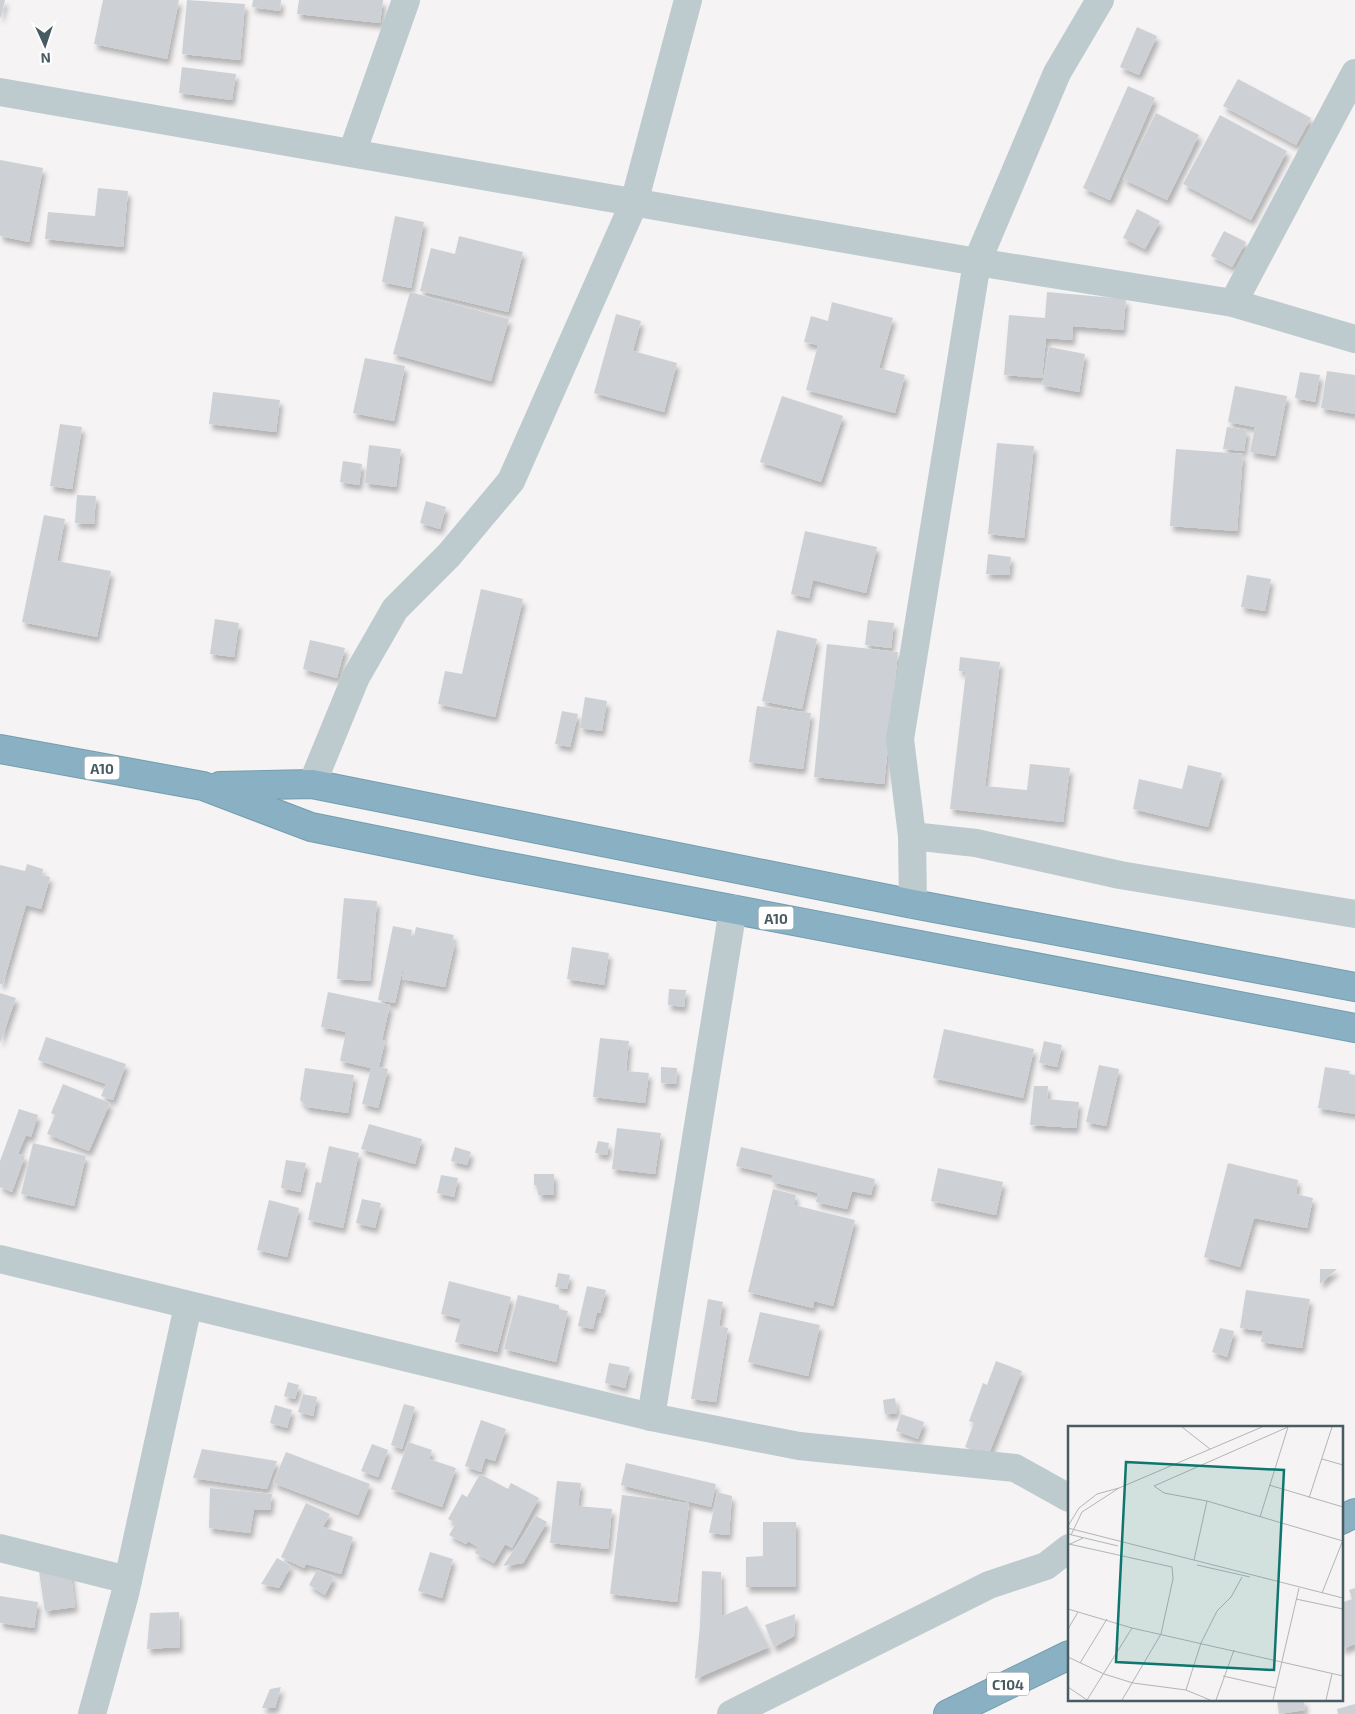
<svg xmlns="http://www.w3.org/2000/svg" width="1355" height="1714" font-family="'Exo 2',sans-serif">
<style>
.building{fill:#cdd1d5;filter:url(#shadow)}
.lines{fill:none;stroke-linecap:round;stroke-linejoin:round}
.highway-casing{stroke:#749daf;stroke-width:30}
.minor{stroke:#bdcbcf;stroke-width:28}
.highway{stroke:#89b1c3;stroke-width:28}
.labels{text-anchor:middle;dominant-baseline:central;stroke-width:4;stroke-linejoin:round;paint-order:stroke}
.shield{fill:#fff;stroke:#808c91;stroke-width:1}
.shield-label{font-size:14px;font-weight:bold;fill:#495b62}
.inset-road{fill:none;stroke:#b0b6b9;stroke-width:1}
.view{fill:#0f766e;fill-opacity:0.15;stroke:#0f766e;stroke-width:2.5}
.inset-edge{fill:none;stroke:#495b62;stroke-width:2.5}
</style>
<defs>
<filter id="shadow"><feDropShadow dx="3" dy="5.5" stdDeviation="2.5" flood-color="#0004"/></filter>
</defs>
<rect width="100%" height="100%" fill="#f5f3f3"/>
<g class="building">
<path d="M 0,0 L 5,0 L 1,17 L 0,17 Z"/>
<path d="M 103,0 L 179,0 L 167,59 L 94,44 Z"/>
<path d="M 187,0 L 245,4 L 240,60 L 182,54 Z"/>
<path d="M 253,0 L 281,0 L 280,11 L 252,7 Z"/>
<path d="M 299,0 L 383,0 L 380,23 L 297,14 Z"/>
<path d="M 1137,27 L 1157,36 L 1139,75 L 1120,67 Z"/>
<path d="M 182,67 L 236,74 L 232,100 L 179,93 Z"/>
<path d="M 1238,79 L 1311,118 L 1296,145 L 1223,106 Z"/>
<path d="M 1128,86 L 1155,98 L 1110,200 L 1083,188 Z"/>
<path d="M 1156,113 L 1199,135 L 1167,200 L 1123,179 Z"/>
<path d="M 1220,115 L 1287,151 L 1251,220 L 1183,184 Z"/>
<path d="M 0,160 L 43,168 L 29,242 L 0,236 Z"/>
<path d="M 98,188 L 128,191 L 123,247 L 45,239 L 48,212 L 95,216 Z"/>
<path d="M 1137,209 L 1160,221 L 1145,249 L 1123,238 Z"/>
<path d="M 395,216 L 424,222 L 411,288 L 382,282 Z"/>
<path d="M 1224,231 L 1246,242 L 1232,267 L 1211,256 Z"/>
<path d="M 459,236 L 523,252 L 508,312 L 420,291 L 431,248 L 455,254 Z"/>
<path d="M 410,292 L 509,319 L 491,381 L 393,354 Z"/>
<path d="M 1047,292 L 1126,299 L 1123,330 L 1073,326 L 1072,340 L 1046,338 L 1042,378 L 1004,375 L 1009,315 L 1045,318 Z"/>
<path d="M 832,302 L 893,318 L 879,368 L 905,375 L 895,413 L 806,390 L 818,345 L 804,342 L 811,316 L 828,321 Z"/>
<path d="M 616,314 L 641,321 L 633,351 L 677,363 L 664,412 L 594,393 Z"/>
<path d="M 1049,347 L 1085,354 L 1079,392 L 1042,385 Z"/>
<path d="M 365,358 L 405,366 L 394,421 L 353,413 Z"/>
<path d="M 1327,371 L 1355,375 L 1355,414 L 1321,408 Z"/>
<path d="M 1300,372 L 1320,375 L 1315,402 L 1295,398 Z"/>
<path d="M 1235,386 L 1287,396 L 1275,456 L 1250,452 L 1255,427 L 1228,422 Z"/>
<path d="M 213,392 L 280,400 L 276,432 L 209,424 Z"/>
<path d="M 782,396 L 843,416 L 821,482 L 760,462 Z"/>
<path d="M 60,424 L 82,427 L 72,489 L 50,486 Z"/>
<path d="M 1227,427 L 1247,430 L 1244,451 L 1223,449 Z"/>
<path d="M 997,443 L 1034,446 L 1024,538 L 988,534 Z"/>
<path d="M 369,445 L 401,449 L 396,487 L 365,483 Z"/>
<path d="M 1176,449 L 1243,454 L 1237,531 L 1170,526 Z"/>
<path d="M 343,461 L 362,464 L 359,485 L 340,482 Z"/>
<path d="M 77,495 L 96,496 L 94,524 L 75,523 Z"/>
<path d="M 426,501 L 446,507 L 440,529 L 420,523 Z"/>
<path d="M 44,515 L 65,519 L 57,561 L 111,571 L 97,637 L 22,622 Z"/>
<path d="M 805,531 L 877,547 L 866,593 L 813,580 L 809,598 L 791,594 Z"/>
<path d="M 988,554 L 1011,557 L 1009,575 L 986,574 Z"/>
<path d="M 1247,575 L 1271,579 L 1265,611 L 1241,607 Z"/>
<path d="M 481,589 L 523,599 L 495,717 L 438,704 L 445,671 L 462,674 Z"/>
<path d="M 215,619 L 239,623 L 234,657 L 210,654 Z"/>
<path d="M 868,620 L 894,623 L 891,648 L 865,645 Z"/>
<path d="M 777,630 L 817,639 L 802,709 L 762,701 Z"/>
<path d="M 310,640 L 345,648 L 337,678 L 303,669 Z"/>
<path d="M 827,644 L 898,652 L 884,784 L 814,777 Z"/>
<path d="M 960,657 L 1000,662 L 985,786 L 1027,790 L 1030,764 L 1070,768 L 1063,822 L 950,809 L 966,672 L 959,671 Z"/>
<path d="M 585,697 L 607,701 L 602,731 L 580,728 Z"/>
<path d="M 757,706 L 811,713 L 803,769 L 749,762 Z"/>
<path d="M 562,711 L 578,714 L 570,747 L 555,744 Z"/>
<path d="M 1188,765 L 1222,773 L 1208,827 L 1133,809 L 1139,779 L 1182,789 Z"/>
<path d="M 27,864 L 43,869 L 42,875 L 50,877 L 41,909 L 26,905 L 3,984 L 0,984 L 0,865 L 25,871 Z"/>
<path d="M 344,898 L 377,901 L 370,981 L 337,979 Z"/>
<path d="M 393,926 L 412,930 L 411,936 L 414,936 L 416,927 L 454,935 L 452,942 L 455,943 L 445,987 L 402,979 L 405,959 L 395,1003 L 378,1000 Z"/>
<path d="M 572,947 L 609,953 L 604,985 L 567,979 Z"/>
<path d="M 669,989 L 686,990 L 684,1007 L 668,1005 Z"/>
<path d="M 328,992 L 390,1005 L 382,1040 L 385,1041 L 379,1067 L 388,1069 L 378,1108 L 362,1104 L 371,1068 L 340,1061 L 346,1032 L 321,1027 Z"/>
<path d="M 0,993 L 16,998 L 0,1043 Z"/>
<path d="M 944,1029 L 1034,1049 L 1023,1098 L 933,1078 Z"/>
<path d="M 46,1037 L 126,1064 L 113,1100 L 101,1096 L 106,1084 L 38,1060 Z"/>
<path d="M 600,1038 L 629,1041 L 626,1071 L 649,1073 L 645,1103 L 593,1097 Z"/>
<path d="M 1044,1041 L 1062,1045 L 1057,1067 L 1039,1063 Z"/>
<path d="M 1099,1065 L 1119,1069 L 1106,1126 L 1086,1122 Z"/>
<path d="M 661,1067 L 677,1068 L 676,1084 L 661,1083 Z"/>
<path d="M 1325,1067 L 1350,1071 L 1349,1074 L 1355,1075 L 1355,1114 L 1318,1108 Z"/>
<path d="M 305,1068 L 354,1075 L 348,1113 L 307,1107 L 300,1100 Z"/>
<path d="M 63,1084 L 110,1103 L 89,1151 L 47,1134 L 55,1115 L 51,1113 Z"/>
<path d="M 1034,1086 L 1048,1086 L 1047,1099 L 1079,1102 L 1076,1128 L 1030,1125 Z"/>
<path d="M 19,1109 L 38,1115 L 31,1137 L 26,1135 L 18,1154 L 25,1156 L 12,1192 L 0,1187 L 0,1161 Z"/>
<path d="M 369,1124 L 422,1139 L 415,1164 L 361,1149 Z"/>
<path d="M 617,1128 L 661,1133 L 655,1174 L 612,1169 Z"/>
<path d="M 598,1141 L 609,1143 L 607,1155 L 595,1153 Z"/>
<path d="M 33,1143 L 86,1156 L 74,1206 L 21,1194 Z"/>
<path d="M 329,1146 L 359,1153 L 343,1228 L 308,1220 L 316,1182 L 321,1183 Z"/>
<path d="M 455,1147 L 471,1152 L 467,1165 L 451,1161 Z"/>
<path d="M 741,1147 L 875,1179 L 871,1195 L 852,1191 L 847,1209 L 816,1202 L 818,1193 L 772,1182 L 773,1175 L 736,1166 Z"/>
<path d="M 286,1160 L 306,1163 L 300,1192 L 281,1188 Z"/>
<path d="M 1228,1163 L 1298,1180 L 1296,1194 L 1313,1198 L 1307,1228 L 1254,1218 L 1240,1267 L 1204,1257 Z"/>
<path d="M 938,1168 L 1003,1182 L 996,1215 L 931,1201 Z"/>
<path d="M 534,1174 L 554,1174 L 554,1195 L 538,1195 L 538,1185 L 534,1185 Z"/>
<path d="M 441,1175 L 458,1178 L 454,1197 L 437,1193 Z"/>
<path d="M 773,1189 L 796,1195 L 794,1205 L 855,1220 L 833,1306 L 814,1301 L 813,1308 L 748,1292 Z"/>
<path d="M 362,1199 L 381,1203 L 375,1228 L 356,1223 Z"/>
<path d="M 269,1200 L 299,1208 L 287,1257 L 257,1250 Z"/>
<path d="M 1320,1269 L 1337,1269 L 1320,1284 Z"/>
<path d="M 558,1273 L 570,1275 L 567,1289 L 555,1287 Z"/>
<path d="M 449,1281 L 511,1297 L 497,1352 L 455,1342 L 461,1319 L 441,1314 Z"/>
<path d="M 587,1286 L 606,1290 L 600,1313 L 597,1312 L 593,1329 L 578,1326 Z"/>
<path d="M 1246,1290 L 1310,1299 L 1302,1348 L 1261,1342 L 1263,1331 L 1240,1328 Z"/>
<path d="M 518,1295 L 559,1305 L 559,1309 L 568,1311 L 556,1362 L 504,1349 Z"/>
<path d="M 708,1299 L 723,1302 L 719,1326 L 728,1328 L 716,1402 L 691,1399 Z"/>
<path d="M 760,1312 L 820,1325 L 808,1376 L 748,1362 Z"/>
<path d="M 1220,1328 L 1234,1331 L 1227,1357 L 1212,1352 Z"/>
<path d="M 996,1361 L 1022,1371 L 988,1456 L 965,1447 L 974,1423 L 969,1421 L 983,1383 L 987,1385 Z"/>
<path d="M 609,1363 L 630,1367 L 625,1388 L 605,1383 Z"/>
<path d="M 288,1382 L 299,1385 L 295,1399 L 284,1396 Z"/>
<path d="M 303,1394 L 317,1397 L 313,1416 L 298,1412 Z"/>
<path d="M 895,1398 L 897,1413 L 885,1414 L 883,1400 Z"/>
<path d="M 404,1404 L 415,1407 L 402,1449 L 391,1445 Z"/>
<path d="M 275,1405 L 292,1410 L 287,1428 L 270,1423 Z"/>
<path d="M 901,1414 L 924,1422 L 918,1439 L 896,1431 Z"/>
<path d="M 481,1420 L 506,1429 L 495,1461 L 485,1458 L 481,1472 L 465,1466 Z"/>
<path d="M 408,1442 L 432,1450 L 429,1459 L 456,1468 L 442,1507 L 391,1489 Z"/>
<path d="M 372,1444 L 388,1450 L 378,1477 L 361,1471 Z"/>
<path d="M 202,1449 L 277,1461 L 267,1489 L 193,1478 Z"/>
<path d="M 286,1452 L 370,1484 L 358,1515 L 273,1483 Z"/>
<path d="M 626,1463 L 716,1484 L 711,1507 L 621,1485 Z"/>
<path d="M 480,1474 L 508,1489 L 511,1483 L 539,1498 L 512,1548 L 505,1544 L 494,1563 L 475,1553 L 478,1547 L 468,1541 L 466,1544 L 449,1535 L 456,1523 L 448,1519 L 462,1494 L 467,1497 Z"/>
<path d="M 557,1481 L 581,1483 L 578,1506 L 612,1509 L 608,1549 L 550,1543 Z"/>
<path d="M 210,1488 L 272,1494 L 270,1510 L 254,1509 L 255,1503 L 250,1533 L 209,1528 Z"/>
<path d="M 717,1492 L 732,1496 L 729,1535 L 709,1533 Z"/>
<path d="M 622,1495 L 689,1503 L 677,1602 L 610,1594 Z"/>
<path d="M 306,1503 L 330,1514 L 323,1527 L 353,1537 L 341,1574 L 306,1564 L 304,1568 L 281,1557 Z"/>
<path d="M 536,1516 L 547,1522 L 523,1563 L 503,1566 Z"/>
<path d="M 763,1522 L 796,1522 L 796,1587 L 746,1587 L 746,1557 L 763,1556 Z"/>
<path d="M 430,1552 L 453,1559 L 442,1598 L 418,1591 Z"/>
<path d="M 277,1558 L 291,1566 L 279,1588 L 261,1584 Z"/>
<path d="M 70,1568 L 75,1607 L 45,1611 L 39,1572 Z"/>
<path d="M 317,1570 L 334,1577 L 325,1595 L 309,1585 Z"/>
<path d="M 702,1571 L 721,1572 L 722,1616 L 747,1606 L 769,1647 L 695,1679 L 700,1625 Z"/>
<path d="M 1355,1588 L 1355,1644 L 1342,1649 L 1341,1603 L 1352,1599 L 1349,1590 Z"/>
<path d="M 0,1596 L 38,1602 L 34,1628 L 0,1623 Z"/>
<path d="M 179,1612 L 180,1647 L 147,1649 L 150,1613 Z"/>
<path d="M 795,1614 L 794,1636 L 774,1647 L 765,1625 Z"/>
<path d="M 281,1687 L 275,1708 L 262,1708 L 270,1689 Z"/>
<path d="M 1277,1700 L 1304,1700 L 1305,1710 L 1279,1714 Z"/>
<path d="M 1355,1704 L 1355,1714 L 1338,1714 L 1337,1709 Z"/>
</g>
<g class="lines">
<defs>
<g id="highway">
<path d="M 0,749 L 203,786 L 311,827 L 484,862 L 1355,1028"/>
<path d="M 220,786 L 312,784 L 913,904 L 1355,987"/>
<path d="M 1341,1520 L 1355,1513"/>
<path d="M 948,1714 L 1069,1655"/>
</g>
</defs>
<use href="#highway" class="highway-casing"/>
<g class="minor">
<path d="M 1100,0 L 1057,73 L 977,262 L 900,739 L 912,836 L 976,843 L 1120,875 L 1355,914"/>
<path d="M 0,92 L 977,262 L 1233,303 L 1355,339"/>
<path d="M 352,153 L 406,0"/>
<path d="M 1233,303 L 1355,73"/>
<path d="M 312,784 L 356,677 L 395,609 L 449,555 L 511,481 L 634,203 L 688,0"/>
<path d="M 912,836 L 913,904"/>
<path d="M 0,1259 L 651,1417 L 799,1446 L 1015,1468 L 1069,1498"/>
<path d="M 651,1417 L 733,909"/>
<path d="M 0,1548 L 128,1580"/>
<path d="M 92,1714 L 125,1594 L 188,1306"/>
<path d="M 731,1714 L 989,1585 L 1046,1566 L 1069,1548"/>
</g>
<use href="#highway" class="highway"/>
</g>
<g class="labels">
<g class="shield">
<rect x="84.5" y="756.5" width="35" height="23" rx="4"/>
<rect x="758.5" y="906.5" width="35" height="23" rx="4"/>
<rect x="987" y="1672.5" width="42" height="23" rx="4"/>
</g>
<g class="shield-label">
<text x="102" y="768">A10</text>
<text x="776" y="918">A10</text>
<text x="1008" y="1684">C104</text>
</g>
</g>
<g transform="translate(1068 1426)">
<rect width="275" height="275" fill="#f5f3f3"/>
<path class="inset-road" d="M 114,1 L 142,23M 220,1 L 86,60 L 96,67 L 139,75 L 275,115M 254,33 L 275,39M 201,59 L 275,81M 241,72 L 264,1M 192,91 L 220,1M 0,100 L 11,82 L 29,68 L 51,62M 0,102 L 275,172M 0,108 L 50,120M 3,109 L 14,86 L 51,62 L 194,1M 1,118 L 104,141 L 105,153 L 93,208 L 54,274M 0,119 L 15,112M 126,134 L 139,75M 129,139 L 182,151M 254,167 L 275,114M 228,173 L 275,183M 0,183 L 64,202 L 275,250M 0,203 L 10,186M 0,231 L 36,248 L 65,257 L 118,264 L 142,274M 12,237 L 39,193M 155,250 L 208,262M 0,261 L 19,274M 118,264 L 133,217 L 149,185 L 163,171 L 174,151M 19,274 L 64,202M 148,274 L 166,224M 205,274 L 231,162M 258,274 L 264,248"/>
<path class="view" d="M 58,36 L 216,44 L 206,244 L 48,236 Z"/>
<rect width="275" height="275" class="inset-edge"/>
</g>
<g transform="translate(45 45) rotate(177)" stroke="#ffffff" stroke-width="4" paint-order="stroke">
<path d="M0-4L9 19L0 12L-9 19Z" fill="#495b62"/>
<text y="-8" font-size="14" font-weight="bold" text-anchor="middle" fill="#495b62">N</text>
</g>
</svg>
